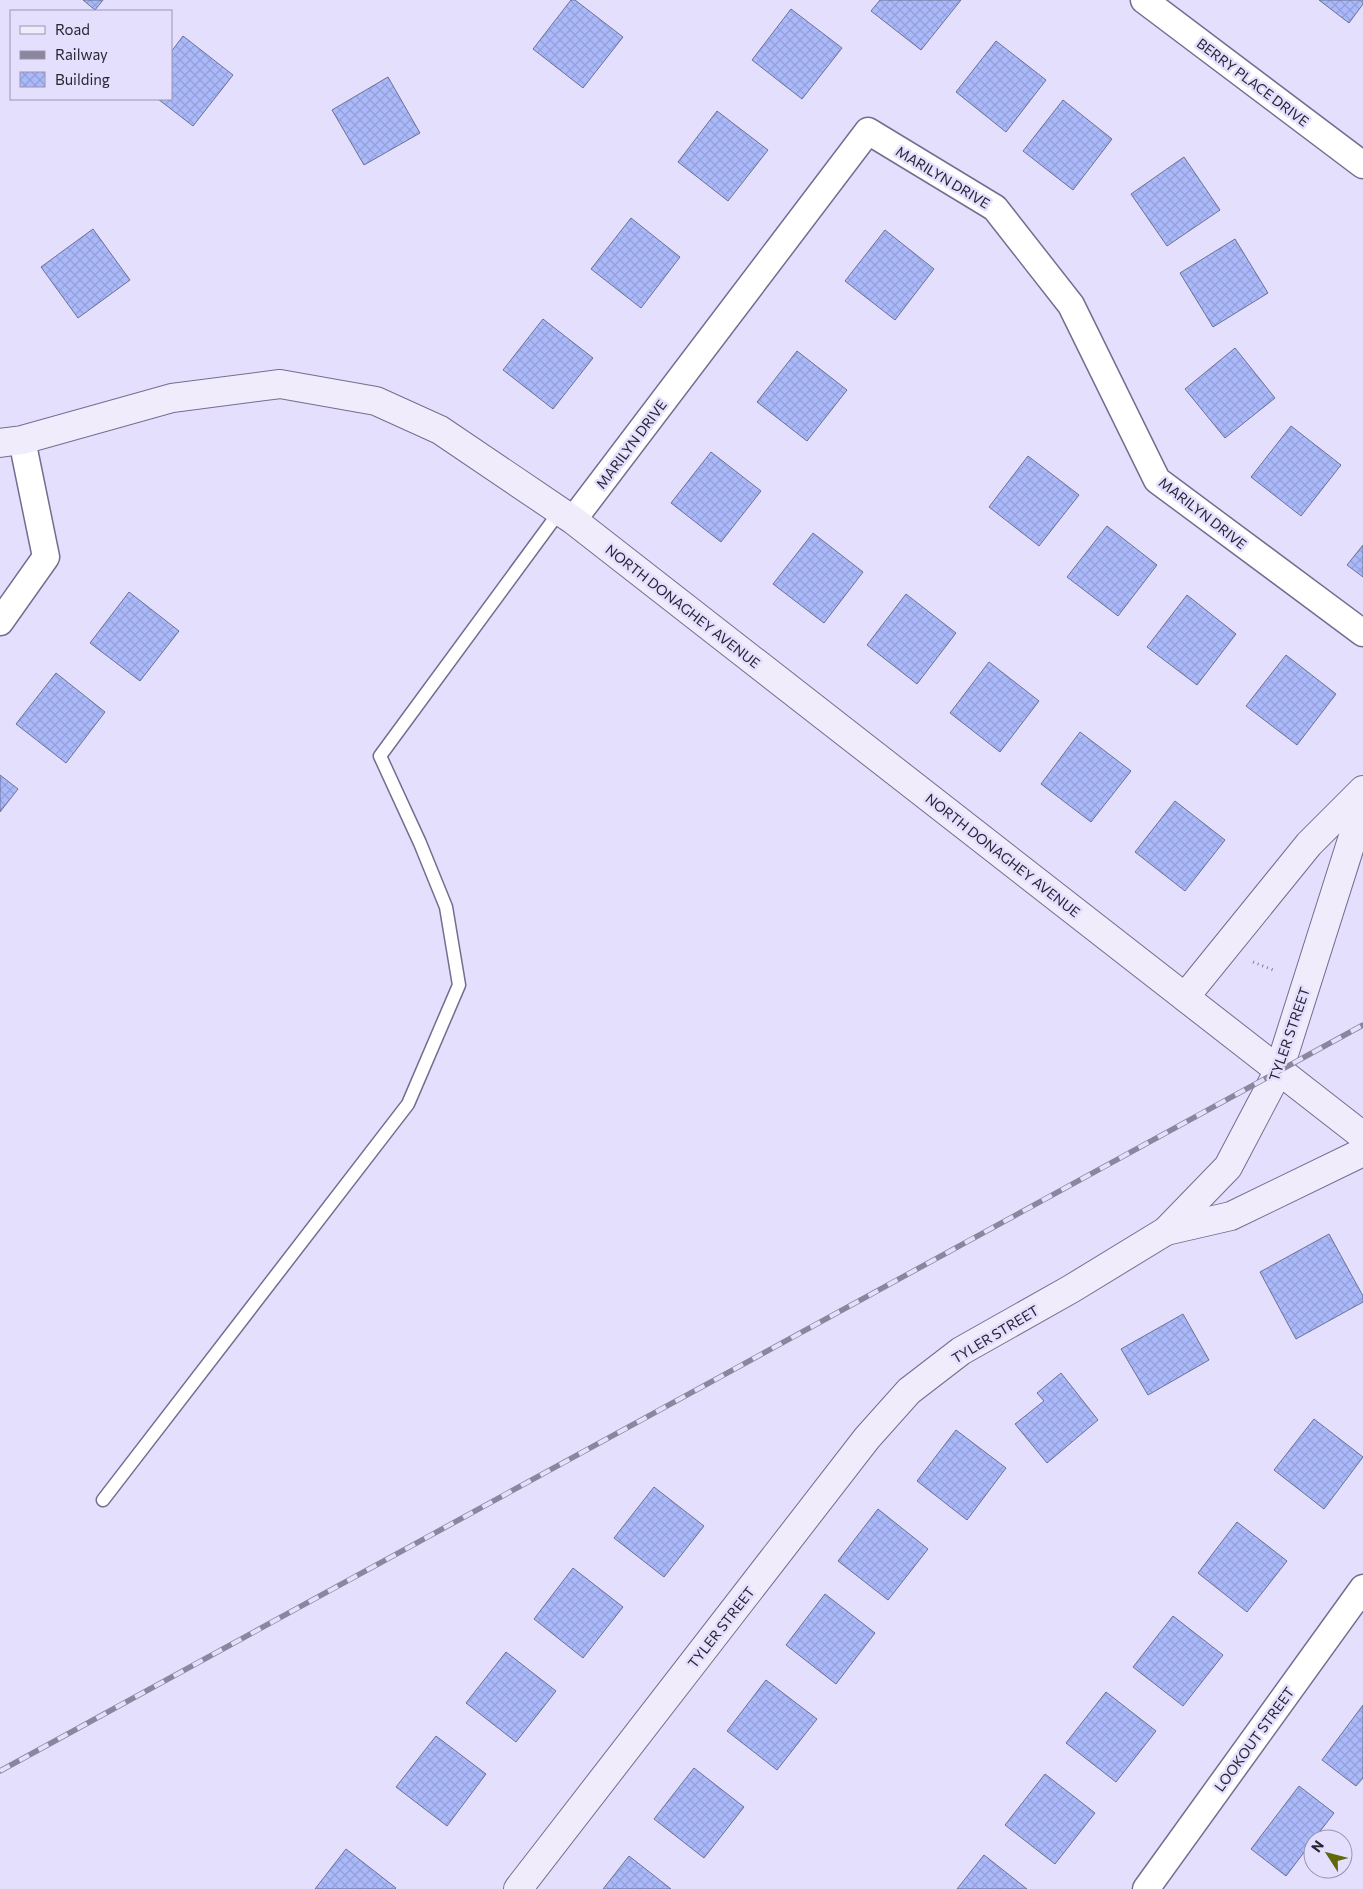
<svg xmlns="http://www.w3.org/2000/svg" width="1363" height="1889" font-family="Commissioner,sans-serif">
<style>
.building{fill:url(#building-cross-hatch);stroke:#6a7294}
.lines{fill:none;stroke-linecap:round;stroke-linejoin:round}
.lane-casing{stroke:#746d8f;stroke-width:15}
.street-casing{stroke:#746d8f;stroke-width:29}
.secondary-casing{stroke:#746d8f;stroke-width:30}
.path{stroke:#837e95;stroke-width:3;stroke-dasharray:1 4;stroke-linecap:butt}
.lane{stroke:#fff;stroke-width:12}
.street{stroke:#fff;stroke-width:26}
.secondary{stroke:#f0ecfc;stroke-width:28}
.rail-casing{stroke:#8b869d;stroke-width:5.5}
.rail{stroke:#e5dffe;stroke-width:4;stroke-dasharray:11;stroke-linecap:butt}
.labels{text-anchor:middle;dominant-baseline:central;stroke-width:5;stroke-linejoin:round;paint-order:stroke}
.street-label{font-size:14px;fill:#292534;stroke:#e5dffe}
</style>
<defs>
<pattern id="building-cross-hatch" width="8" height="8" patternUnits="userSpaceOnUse" patternTransform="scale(1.25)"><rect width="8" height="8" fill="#abb9fb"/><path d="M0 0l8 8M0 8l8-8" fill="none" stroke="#939fd8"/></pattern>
</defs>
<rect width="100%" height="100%" fill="#e5dffe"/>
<g class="building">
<path d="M 83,0 L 103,0 L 95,10 Z"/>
<path d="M 571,0 L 575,0 L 623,37 L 583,88 L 533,49 Z"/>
<path d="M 880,0 L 961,0 L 921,50 L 871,11 Z"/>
<path d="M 1319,0 L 1363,0 L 1363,4 L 1349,23 Z"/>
<path d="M 791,9 L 842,48 L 802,99 L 752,60 Z"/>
<path d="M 183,36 L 233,75 L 193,126 L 158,99 L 171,99 L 171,52 Z"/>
<path d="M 996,41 L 1046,80 L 1006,132 L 956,92 Z"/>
<path d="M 388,77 L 420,133 L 364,165 L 332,110 Z"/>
<path d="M 1063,100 L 1112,139 L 1073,190 L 1023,151 Z"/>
<path d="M 717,111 L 768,150 L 728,201 L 678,162 Z"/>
<path d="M 1184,157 L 1220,210 L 1167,246 L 1131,194 Z"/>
<path d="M 631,218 L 680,257 L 641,308 L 591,269 Z"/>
<path d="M 93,229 L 130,280 L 78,318 L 41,267 Z"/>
<path d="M 885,230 L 934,269 L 895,320 L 845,281 Z"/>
<path d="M 1235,239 L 1268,293 L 1213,327 L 1180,273 Z"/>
<path d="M 543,319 L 593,358 L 553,409 L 503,370 Z"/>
<path d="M 1235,348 L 1275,398 L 1225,438 L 1185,389 Z"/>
<path d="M 797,351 L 847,390 L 807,441 L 757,402 Z"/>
<path d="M 1291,426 L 1341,465 L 1301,516 L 1251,477 Z"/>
<path d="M 711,452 L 761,491 L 721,542 L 671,503 Z"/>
<path d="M 1028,456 L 1079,495 L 1039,546 L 989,507 Z"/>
<path d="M 1107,526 L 1157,565 L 1118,616 L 1067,577 Z"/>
<path d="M 813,533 L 863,572 L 824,623 L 773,584 Z"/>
<path d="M 1363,545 L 1363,577 L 1347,565 Z"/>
<path d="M 129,592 L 179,631 L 140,681 L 90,643 Z"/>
<path d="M 906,594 L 956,633 L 917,684 L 867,645 Z"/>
<path d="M 1187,595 L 1236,634 L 1197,685 L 1147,647 Z"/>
<path d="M 1286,655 L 1336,694 L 1297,745 L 1246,706 Z"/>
<path d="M 989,662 L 1039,701 L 1000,752 L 950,713 Z"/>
<path d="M 56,673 L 105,712 L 66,763 L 16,724 Z"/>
<path d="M 1080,732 L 1131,771 L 1091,822 L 1041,784 Z"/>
<path d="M 0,775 L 18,789 L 0,812 Z"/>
<path d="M 1175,801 L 1225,840 L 1185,891 L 1135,852 Z"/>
<path d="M 1329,1234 L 1363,1296 L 1363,1302 L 1296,1339 L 1260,1272 Z"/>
<path d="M 1183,1314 L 1209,1360 L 1148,1395 L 1121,1349 Z"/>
<path d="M 1061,1373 L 1098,1420 L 1047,1463 L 1015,1424 L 1044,1401 L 1037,1393 Z"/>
<path d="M 1314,1419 L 1363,1457 L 1324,1509 L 1274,1470 Z"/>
<path d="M 956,1430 L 1006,1468 L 967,1520 L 917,1481 Z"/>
<path d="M 654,1487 L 704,1526 L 664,1577 L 614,1538 Z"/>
<path d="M 878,1509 L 928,1549 L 888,1600 L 838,1561 Z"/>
<path d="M 1237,1522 L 1287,1561 L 1247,1612 L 1198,1573 Z"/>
<path d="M 573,1568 L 623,1607 L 583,1658 L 534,1619 Z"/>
<path d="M 825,1594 L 875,1633 L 836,1684 L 786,1645 Z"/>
<path d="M 1173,1616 L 1223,1655 L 1183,1706 L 1133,1667 Z"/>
<path d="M 506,1652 L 556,1691 L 516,1742 L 466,1703 Z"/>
<path d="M 766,1680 L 817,1719 L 777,1770 L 727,1731 Z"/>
<path d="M 1106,1692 L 1156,1731 L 1116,1782 L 1066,1743 Z"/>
<path d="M 1363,1705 L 1363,1778 L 1356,1786 L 1322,1760 Z"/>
<path d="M 436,1736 L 486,1774 L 447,1826 L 396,1787 Z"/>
<path d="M 694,1768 L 744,1807 L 704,1858 L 654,1819 Z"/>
<path d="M 1045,1774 L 1095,1813 L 1055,1864 L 1005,1825 Z"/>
<path d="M 1299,1786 L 1334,1813 L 1286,1876 L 1251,1849 Z"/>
<path d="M 346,1849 L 396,1888 L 395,1889 L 315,1889 Z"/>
<path d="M 984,1855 L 1027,1889 L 957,1889 Z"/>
<path d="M 629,1856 L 671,1889 L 603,1889 Z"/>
</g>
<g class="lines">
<defs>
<path id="lane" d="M 103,1500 L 408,1104 L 459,985 L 446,907 L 420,843 L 380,756 L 560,511"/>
<g id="street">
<path d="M 1144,0 L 1363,165"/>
<path d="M 573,520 L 868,131 L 995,208 L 1071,305 L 1157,480 L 1363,633"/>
<path d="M 0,622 L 46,557 L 22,440"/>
<path d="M 1146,1889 L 1363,1588"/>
</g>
<g id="secondary">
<path d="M 0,443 L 22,440 L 172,398 L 280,384 L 376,401 L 440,430 L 573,520 L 1363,1136"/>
<path d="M 1185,997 L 1309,844 L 1363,790"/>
<path d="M 1166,1231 L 1231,1216 L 1363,1152"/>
<path d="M 518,1889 L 867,1438 L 909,1391 L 961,1351 L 1071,1289 L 1166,1231 L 1228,1167 L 1279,1070 L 1363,805"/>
</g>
</defs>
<use href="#lane" class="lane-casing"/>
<use href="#street" class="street-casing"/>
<use href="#secondary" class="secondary-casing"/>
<path class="path" d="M 1253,962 L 1273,970"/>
<use href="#lane" class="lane"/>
<use href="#street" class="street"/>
<use href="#secondary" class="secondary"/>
<defs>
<path id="rail" d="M 0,1771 L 1363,1025"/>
</defs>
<use href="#rail" class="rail-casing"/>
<use href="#rail" class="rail"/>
</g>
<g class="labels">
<g class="street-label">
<text transform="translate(1253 82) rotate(37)">BERRY PLACE DRIVE</text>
<text transform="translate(943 177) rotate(31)">MARILYN DRIVE</text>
<text transform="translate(631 444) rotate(-53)">MARILYN DRIVE</text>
<text transform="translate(1203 513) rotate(38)">MARILYN DRIVE</text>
<text transform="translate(683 606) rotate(38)">NORTH DONAGHEY AVENUE</text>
<text transform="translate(1003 855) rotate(38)">NORTH DONAGHEY AVENUE</text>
<text transform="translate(1289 1034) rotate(-71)">TYLER STREET</text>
<text transform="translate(995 1334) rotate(-31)">TYLER STREET</text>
<text transform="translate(721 1627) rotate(-52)">TYLER STREET</text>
<text transform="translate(1254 1739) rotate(-54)">LOOKOUT STREET</text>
</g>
</g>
<rect x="10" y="10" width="162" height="90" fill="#e5dffe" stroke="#9a95ad"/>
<rect x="20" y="26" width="25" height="8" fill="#f0ecfc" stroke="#9a95ad"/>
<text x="55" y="35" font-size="15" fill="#292534">Road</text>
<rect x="20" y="51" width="25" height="8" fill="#8b869d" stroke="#9a95ad"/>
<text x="55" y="60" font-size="15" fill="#292534">Railway</text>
<rect x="20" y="72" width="25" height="15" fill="url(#building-cross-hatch)" stroke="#9a95ad"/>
<text x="55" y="85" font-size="15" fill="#292534">Building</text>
<g transform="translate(1328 1854) rotate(306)"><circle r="24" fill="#e5dffe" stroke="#9a95ad"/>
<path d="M0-4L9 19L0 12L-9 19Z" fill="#60680a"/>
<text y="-8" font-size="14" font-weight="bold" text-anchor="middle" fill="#292534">N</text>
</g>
</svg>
